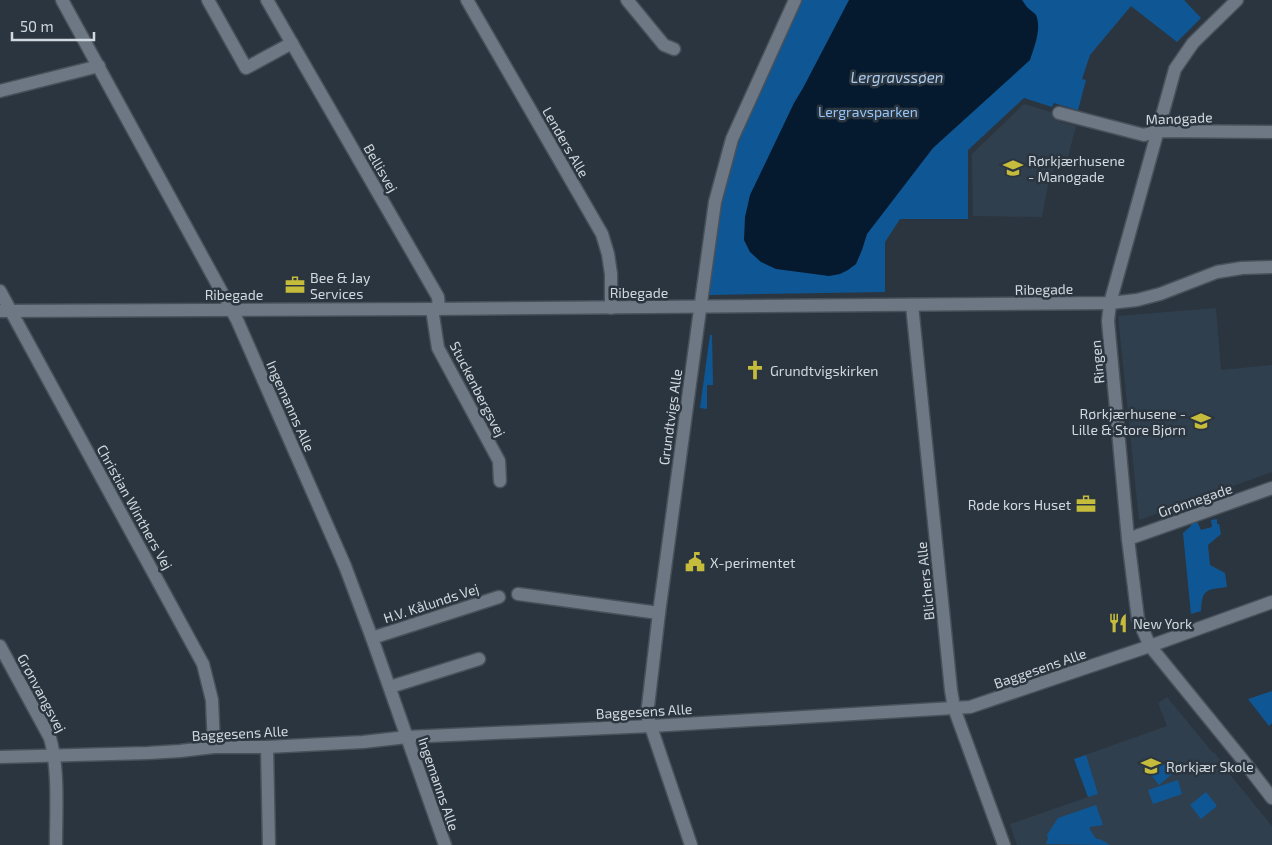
<svg xmlns="http://www.w3.org/2000/svg" width="1272" height="845" font-family="'Exo 2',sans-serif">
<style>
.built{fill:#303f4e}
.green{fill:#0f5794}
.water{fill:#051a2e}
.lines{fill:none;stroke-linecap:round;stroke-linejoin:round}
.minor-casing{stroke:#48515a;stroke-width:15}
.minor{stroke:#6d7884;stroke-width:12}
.labels{text-anchor:middle;dominant-baseline:central;stroke-width:5;stroke-linejoin:round;paint-order:stroke}
.park-label{font-size:14px;fill:#94c6f9;stroke:#2b353f}
.street-label{font-size:14px;fill:#d2d8df;stroke:#2b353f}
.poi-label{font-size:14px;fill:#d2d8df;stroke:#2b353f;text-anchor:start}
.water-label{font-size:15px;font-style:italic;fill:#abcbee;stroke:#2b353f}
</style>
<rect width="100%" height="100%" fill="#2b353f"/>
<g class="built">
<path d="M 1024,104 L 1054,113 L 1057,121 L 1076,126 L 1068,157 L 1060,155 L 1049,179 L 1042,217 L 973,216 L 972,154 Z"/>
<path d="M 1216,308 L 1221,370 L 1272,365 L 1272,472 L 1139,520 L 1118,316 Z"/>
<path d="M 1167,697 L 1213,753 L 1214,752 L 1221,761 L 1229,771 L 1228,772 L 1272,826 L 1272,845 L 1017,845 L 1010,824 L 1088,797 L 1074,759 L 1167,726 L 1158,703 Z"/>
</g>
<g class="green">
<path d="M 801,0 L 1184,0 L 1201,18 L 1177,42 L 1131,6 L 1090,55 L 1082,79 L 1086,80 L 1078,110 L 1054,103 L 1052,107 L 1024,98 L 968,150 L 968,219 L 900,219 L 885,242 L 885,292 L 709,295 C 715,254 718,213 729,173 C 746,113 775,57 801,0 Z"/>
<path d="M 710,335 L 712,335 L 713,385 L 707,385 L 707,409 L 700,408 Z"/>
<path d="M 1217,519 L 1217,524 L 1219,524 L 1221,534 L 1208,545 L 1210,565 L 1225,573 L 1227,587 C 1207,590 1202,588 1201,611 L 1191,614 L 1183,533 L 1191,526 L 1191,524 L 1197,521 L 1201,530 L 1212,527 L 1211,520 Z"/>
<path d="M 1272,691 L 1272,723 L 1269,726 L 1248,699 Z"/>
<path d="M 1086,755 L 1098,794 L 1088,797 L 1074,759 Z"/>
<path d="M 1170,758 L 1179,768 L 1159,785 L 1151,775 Z"/>
<path d="M 1178,780 L 1182,794 L 1153,804 L 1148,790 Z"/>
<path d="M 1206,792 L 1217,806 L 1201,819 L 1190,805 Z"/>
<path d="M 1096,805 L 1103,825 L 1090,827 L 1089,828 L 1096,839 L 1100,839 L 1110,845 L 1046,844 L 1048,838 L 1047,835 L 1058,818 Z"/>
</g>
<path class="water" d="M 849,0 L 1022,0 C 1023,1 1026,6 1027,7 C 1029,10 1034,12 1036,15 C 1042,29 1034,47 1030,60 L 933,148 L 867,234 L 862,250 L 856,264 L 848,270 L 840,274 L 829,276 L 776,269 L 761,262 L 750,252 L 744,240 L 745,217 L 750,195 L 794,103 L 803,88 Z"/>
<g class="lines">
<defs>
<g id="minor">
<path d="M 62,0 L 237,320 L 345,566 L 372,638 L 445,845"/>
<path d="M 208,0 L 246,68 L 292,43"/>
<path d="M 267,0 L 438,297 L 439,309"/>
<path d="M 467,0 L 602,234 L 608,254 L 611,274 L 611,308"/>
<path d="M 627,0 L 664,45 L 674,49"/>
<path d="M 1237,0 L 1193,43 L 1175,69 L 1110,303 L 1108,321 L 1128,539 L 1138,619 L 1150,646 L 1242,759 L 1272,798"/>
<path d="M 0,91 L 99,66"/>
<path d="M 1059,113 L 1144,135 L 1157,131 L 1272,132"/>
<path d="M 0,291 L 203,664 L 212,700 L 214,747"/>
<path d="M 912,305 L 951,690 L 954,708 L 1004,845"/>
<path d="M 432,309 L 438,348 L 499,461 L 500,481"/>
<path d="M 0,311 L 432,309 L 1110,303 L 1137,300 L 1160,294 L 1217,272 L 1242,268 L 1272,267"/>
<path d="M 1128,539 L 1272,488"/>
<path d="M 518,594 L 659,613"/>
<path d="M 372,638 L 499,597"/>
<path d="M 0,646 L 50,738 C 59,769 56,812 56,845"/>
<path d="M 390,687 L 479,659"/>
<path d="M 267,747 L 269,845"/>
<path d="M 0,757 L 148,753 L 180,751 L 214,747 L 267,747 L 363,742 L 407,737 L 651,726 L 970,707 L 1150,646 L 1272,602"/>
<path d="M 691,845 L 647,715 L 659,613 L 699,317 L 715,202 L 732,139 L 795,0"/>
</g>
</defs>
<use href="#minor" class="minor-casing"/>
<use href="#minor" class="minor"/>
</g>
<defs>
<symbol id="school-bare" viewBox="-9 -9 18 18"><path d="M0-5L7-2L0 1L-7-2ZM-4 1L0 2.5L4 1V4Q0 6-4 4Z" fill="#c6bc3c" stroke="#2b353f" stroke-width="2.5" paint-order="stroke"/></symbol>
<symbol id="office-bare" viewBox="-9 -9 18 18"><path d="M-6-3h4V-5.5h4V-3h4V5H-6ZM-1-4.5V-3h2v-1.5ZM-6 0V1H6V0Z" fill="#c6bc3c" stroke="#2b353f" stroke-width="2.5" paint-order="stroke"/></symbol>
<symbol id="church-bare" viewBox="-9 -9 18 18"><path d="M-1.2-6h2.4v3.5h3.3v2.4h-3.3V6h-2.4V-.1h-3.3v-2.4h3.3Z" fill="#c6bc3c" stroke="#2b353f" stroke-width="2.5" paint-order="stroke"/></symbol>
<symbol id="civic-bare" viewBox="-9 -9 18 18"><path d="M-.6-6.5H3V-4.5H.6V-3L4-1V1h2V6H-6V1h2V-1L-.6-3ZM-1.2 2.5V6h2.4V2.5Z" fill="#c6bc3c" stroke="#2b353f" stroke-width="2.5" paint-order="stroke"/></symbol>
<symbol id="restaurant-bare" viewBox="-9 -9 18 18"><path d="M-5-6h1v4h1v-4h1v4h1v-4h1v5L-1.5 .5V6h-2V.5L-5-1ZM5-6V6H3V1.5H1.5Q1.5-4 5-6Z" fill="#c6bc3c" stroke="#2b353f" stroke-width="2.5" paint-order="stroke"/></symbol>
</defs>
<g fill-rule="evenodd">
<use href="#school-bare" x="999" y="154" width="28" height="28"/>
<use href="#office-bare" x="281" y="271" width="28" height="28"/>
<use href="#church-bare" x="741" y="356" width="28" height="28"/>
<use href="#school-bare" x="1187" y="407" width="28" height="28"/>
<use href="#office-bare" x="1072" y="490" width="28" height="28"/>
<use href="#civic-bare" x="681" y="548" width="28" height="28"/>
<use href="#restaurant-bare" x="1104" y="609" width="28" height="28"/>
<use href="#school-bare" x="1137" y="752" width="28" height="28"/>
</g>
<g class="labels">
<g class="park-label">
<text x="868" y="111">Lergravsparken</text>
</g>
<g class="street-label">
<text transform="translate(1179 118) rotate(-2)">Manøgade</text>
<text transform="translate(566 142) rotate(60)">Lenders Alle</text>
<text transform="translate(381 168) rotate(60)">Bellisvej</text>
<text transform="translate(1044 289) rotate(-1)">Ribegade</text>
<text x="639" y="292">Ribegade</text>
<text x="234" y="294">Ribegade</text>
<text transform="translate(1097 362) rotate(-95)">Ringen</text>
<text transform="translate(478 389) rotate(63)">Stuckenbergsvej</text>
<text transform="translate(291 406) rotate(66)">Ingemanns Alle</text>
<text transform="translate(670 417) rotate(-82)">Grundtvigs Alle</text>
<text transform="translate(1195 500) rotate(-19)">Grønnegade</text>
<text transform="translate(135 507) rotate(61)">Christian Winthers Vej</text>
<text transform="translate(925 581) rotate(-96)">Blichers Alle</text>
<text transform="translate(431 603) rotate(-18)">H.V. Kålunds Vej</text>
<text transform="translate(1040 668) rotate(-19)">Baggesens Alle</text>
<text transform="translate(42 693) rotate(62)">Grønvangsvej</text>
<text transform="translate(644 711) rotate(-3)">Baggesens Alle</text>
<text transform="translate(240 733) rotate(-3)">Baggesens Alle</text>
<text transform="translate(439 784) rotate(71)">Ingemanns Alle</text>
</g>
<g class="poi-label">
<text x="1028" y="160">Rørkjærhusene<tspan x="1028" dy="16">- Manøgade</tspan></text>
<text x="310" y="277">Bee &amp; Jay<tspan x="310" dy="16">Services</tspan></text>
<text x="770" y="370">Grundtvigskirken</text>
<text x="1186" y="413" text-anchor="end">Rørkjærhusene -<tspan x="1186" dy="16">Lille &amp; Store Bjørn</tspan></text>
<text x="1071" y="504" text-anchor="end">Røde kors Huset</text>
<text x="710" y="562">X-perimentet</text>
<text x="1133" y="623">New York</text>
<text x="1166" y="766">Rørkjær Skole</text>
</g>
<g class="water-label">
<text x="897" y="77">Lergravssøen</text>
</g>
</g>
<path d="M12 32v8h82v-8" fill="none" stroke="#d2d8df" stroke-width="2.5"/>
<text x="20" y="32" font-size="15" fill="#d2d8df" stroke="#2b353f" stroke-width="4" paint-order="stroke">50 m</text>
</svg>
